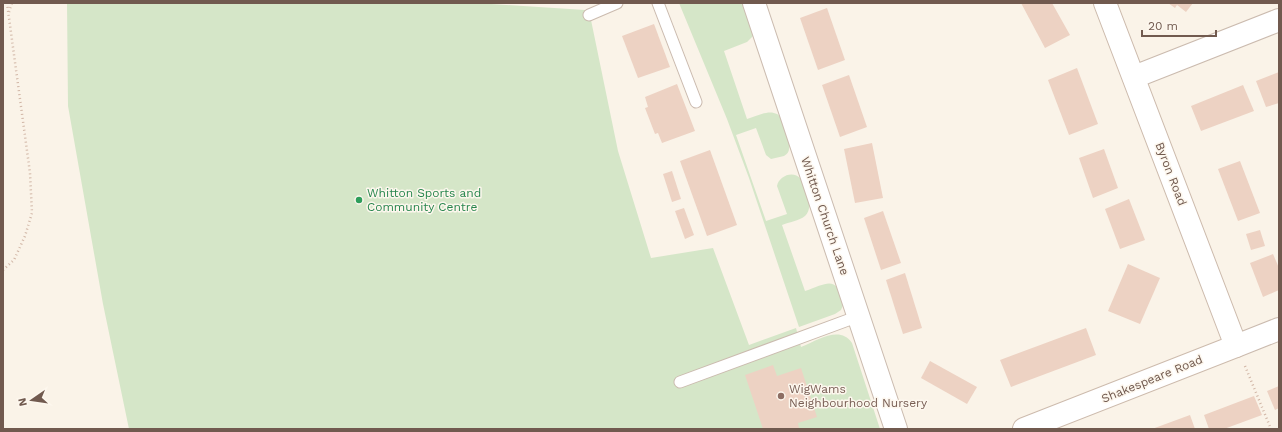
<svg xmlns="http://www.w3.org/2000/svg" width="1282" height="432" font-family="'Work Sans',sans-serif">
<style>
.green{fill:#d5e6c8}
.building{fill:#edd2c3}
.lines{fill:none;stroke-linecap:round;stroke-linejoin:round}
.lane-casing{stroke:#cbbbaf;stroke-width:13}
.street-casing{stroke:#cbbbaf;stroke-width:24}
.secondary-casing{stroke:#cdbbad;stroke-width:24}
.path{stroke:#d1b6a6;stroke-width:2.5;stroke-dasharray:1 3;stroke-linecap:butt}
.lane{stroke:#fff;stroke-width:11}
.street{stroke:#fff;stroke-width:22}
.secondary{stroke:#fff;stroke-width:22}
.leisure-dot{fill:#2e9e5b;stroke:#fdf7ee;stroke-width:1.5}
.education-dot{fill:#8d6e63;stroke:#fdf7ee;stroke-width:1.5}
.labels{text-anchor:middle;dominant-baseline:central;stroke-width:3;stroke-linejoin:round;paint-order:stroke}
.street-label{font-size:12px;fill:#715a4f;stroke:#fdf7ee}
.leisure-label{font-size:12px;fill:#27864d;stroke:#fdf7ee;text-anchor:start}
.education-label{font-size:12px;fill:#785e54;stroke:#fdf7ee;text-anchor:start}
</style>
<rect width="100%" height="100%" fill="#faf3e8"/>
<g class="green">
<path d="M 67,3 L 477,3 L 585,10 L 591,20 L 618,151 L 651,258 L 713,248 L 749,345 L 796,328 L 801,347 C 818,340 840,325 852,343 L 880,429 L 129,429 L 103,304 L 68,106 Z"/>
<path d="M 679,3 L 744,3 L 753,36 L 747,42 L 724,51 L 747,119 C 755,117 768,109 777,114 C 782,116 791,143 789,149 C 789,152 787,154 784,156 L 771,159 L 766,155 L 756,128 L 736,135 L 766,221 L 787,214 L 777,186 C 779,176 793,170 801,179 C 807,187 814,209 805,216 C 799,221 789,222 782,225 L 805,291 C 828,283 836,275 844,303 L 841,310 L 835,314 L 799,327 L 749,178 L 727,119 Z"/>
</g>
<g class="building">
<path d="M 1021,3 L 1052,3 L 1070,35 L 1045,48 Z"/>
<path d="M 1168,3 L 1193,3 L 1186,12 L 1177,5 L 1175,8 Z"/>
<path d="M 827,8 L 845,60 L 818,70 L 800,18 Z"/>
<path d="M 654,24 L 670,67 L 638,78 L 622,36 Z"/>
<path d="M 1077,68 L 1098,124 L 1069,135 L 1048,80 Z"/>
<path d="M 1279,72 L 1279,103 L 1266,107 L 1256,81 Z"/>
<path d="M 849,75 L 867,127 L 840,137 L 822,85 Z"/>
<path d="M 677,84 L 695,131 L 662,143 L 658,133 L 655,134 L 645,108 L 648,107 L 645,97 Z"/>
<path d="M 1243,85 L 1254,111 L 1201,131 L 1191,106 Z"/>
<path d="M 872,143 L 883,198 L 855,203 L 844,149 Z"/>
<path d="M 1104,149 L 1118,188 L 1093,198 L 1079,158 Z"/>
<path d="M 710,150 L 737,225 L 707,236 L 680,161 Z"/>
<path d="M 1240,161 L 1260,213 L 1238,221 L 1218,169 Z"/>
<path d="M 672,171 L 681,199 L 672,202 L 663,174 Z"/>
<path d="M 1129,199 L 1145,240 L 1120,249 L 1105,209 Z"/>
<path d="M 684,208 L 694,235 L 685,239 L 675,211 Z"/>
<path d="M 883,211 L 901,263 L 881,270 L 864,218 Z"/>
<path d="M 1260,230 L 1265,246 L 1251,250 L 1246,234 Z"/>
<path d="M 1273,254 L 1279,268 L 1279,290 L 1263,297 L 1250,263 Z"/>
<path d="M 1128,264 L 1160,278 L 1140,324 L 1108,311 Z"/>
<path d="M 905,273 L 922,328 L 903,334 L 886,280 Z"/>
<path d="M 1086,328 L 1096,355 L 1011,387 L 1000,360 Z"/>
<path d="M 930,361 L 977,387 L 967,404 L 921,378 Z"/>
<path d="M 773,365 L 777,376 L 801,368 L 817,417 L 798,423 L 799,428 L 763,429 L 745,375 Z"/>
<path d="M 1279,386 L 1279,408 L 1275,410 L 1267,391 Z"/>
<path d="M 1254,396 L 1262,415 L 1224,429 L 1209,429 L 1204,415 Z"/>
<path d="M 1190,415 L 1195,429 L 1152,429 Z"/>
</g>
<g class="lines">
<defs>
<g id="lane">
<path d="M 658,3 L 696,102"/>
<path d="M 589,15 L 617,3"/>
<path d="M 680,382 L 859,316"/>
</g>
<g id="street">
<path d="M 754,3 L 896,429"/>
<path d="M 1134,77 L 1279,20"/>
<path d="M 1236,346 L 1279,329"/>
</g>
<path id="secondary" d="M 1024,429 L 1236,346 L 1105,3"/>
</defs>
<use href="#lane" class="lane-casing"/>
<use href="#street" class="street-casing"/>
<use href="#secondary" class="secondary-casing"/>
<g class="path">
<path d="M 9,12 L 12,3"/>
<path d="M 3,270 L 14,260 L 25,236 L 32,213 L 30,173 L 7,3"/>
<path d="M 1245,366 L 1271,429"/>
</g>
<use href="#lane" class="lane"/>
<use href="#street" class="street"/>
<use href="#secondary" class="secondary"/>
</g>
<circle class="leisure-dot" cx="359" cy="200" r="4"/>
<circle class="education-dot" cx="781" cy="396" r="4"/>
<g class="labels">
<g class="street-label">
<text transform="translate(1171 174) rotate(69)">Byron Road</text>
<text transform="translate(825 216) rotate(71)">Whitton Church Lane</text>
<text transform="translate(1152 379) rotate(-22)">Shakespeare Road</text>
</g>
<g class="leisure-label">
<text x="367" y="193">Whitton Sports and<tspan x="367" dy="14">Community Centre</tspan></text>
</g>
<g class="education-label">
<text x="789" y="389">WigWams<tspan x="789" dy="14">Neighbourhood Nursery</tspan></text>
</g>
</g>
<rect width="1282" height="432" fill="none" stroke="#715a4f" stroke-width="8"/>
<g transform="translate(32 400) rotate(257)" stroke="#fdf7ee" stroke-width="3" paint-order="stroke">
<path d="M0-3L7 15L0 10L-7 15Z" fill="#715a4f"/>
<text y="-6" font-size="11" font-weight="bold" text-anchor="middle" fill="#715a4f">N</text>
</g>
<path d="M1142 30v6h74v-6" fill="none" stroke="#715a4f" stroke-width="2"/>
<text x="1148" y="30" font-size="12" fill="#715a4f" stroke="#fdf7ee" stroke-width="3" paint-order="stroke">20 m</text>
</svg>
